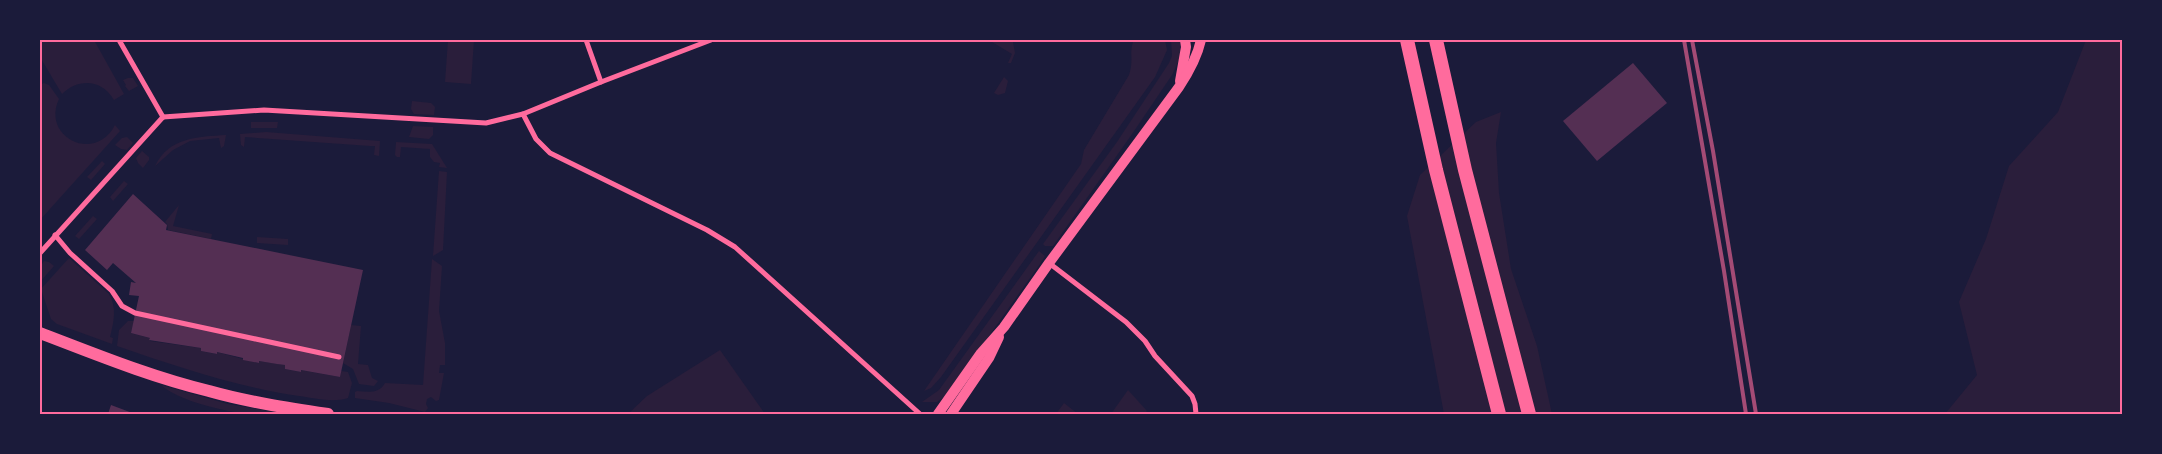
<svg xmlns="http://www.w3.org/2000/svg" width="2162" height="454" font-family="'Work Sans',sans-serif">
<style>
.green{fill:#2a1e3b}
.building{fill:#542f53}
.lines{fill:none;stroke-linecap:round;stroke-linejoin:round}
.minor{stroke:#ff6b9d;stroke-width:5}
.secondary{stroke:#ff6b9d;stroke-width:10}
.primary{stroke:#ff6b9d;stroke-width:12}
.motorway{stroke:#ff6b9d;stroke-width:14}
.rail{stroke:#a44b75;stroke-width:4}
.neatline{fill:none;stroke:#ff6b9d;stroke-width:2}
</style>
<rect width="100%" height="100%" fill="#1b1b3a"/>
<g class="green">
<path d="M 40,40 L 94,40 L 124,94 L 114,100 C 102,79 78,78 62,94 L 40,57 Z"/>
<path d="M 448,40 L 474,40 L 471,84 L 445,82 Z"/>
<path d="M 995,40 L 1010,40 L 1013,42 L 1015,53 L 1011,63 L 1008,63 L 1012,54 L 992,42 Z"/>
<path d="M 1128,40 L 1165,40 L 1167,50 L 1155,77 L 941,377 L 931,388 L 924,391 L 1081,164 L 1084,150 L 1129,75 C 1134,60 1129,54 1133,42 Z"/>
<path d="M 1171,40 L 1180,40 L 1180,58 L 1172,75 L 1132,134 L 1053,246 L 1045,246 L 1043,244 L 1117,142 L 1169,63 L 1172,56 Z"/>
<path d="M 2086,40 L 2122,40 L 2122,414 L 1945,414 L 1977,375 L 1959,302 L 1986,239 L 2009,166 L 2058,112 Z"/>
<path d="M 1004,77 L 1008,81 L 1005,93 L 998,95 L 994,93 Z"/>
<path d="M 128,78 L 133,78 L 138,86 L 129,91 L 125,86 L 126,85 L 123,80 Z"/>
<path d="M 44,83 L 49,85 L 59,99 C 41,137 95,164 115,125 L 120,131 L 40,220 L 40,85 Z"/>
<path d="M 412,101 L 431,103 L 435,107 L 434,115 L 414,114 L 411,109 Z"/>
<path d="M 1501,112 L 1496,143 L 1499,193 L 1511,269 L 1537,346 L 1552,414 L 1444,414 L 1407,216 L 1420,175 L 1476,122 Z"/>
<path d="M 251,122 L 278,122 L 277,128 L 251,128 Z"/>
<path d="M 413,126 L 433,127 L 433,135 L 429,139 L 409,137 Z"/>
<path d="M 266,132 L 380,141 L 379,156 L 374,155 L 375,146 L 370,146 L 245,137 L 244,147 L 241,145 L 240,134 Z"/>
<path d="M 226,135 L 224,146 L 221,148 L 219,138 L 190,141 L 173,150 L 155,166 C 169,137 198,137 226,135 Z"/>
<path d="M 127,137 L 133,143 L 127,150 L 121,149 L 115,145 L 122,138 Z"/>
<path d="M 396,142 L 432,144 L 447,168 L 439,167 L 440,163 L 434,162 L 430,157 L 430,149 L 401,147 L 400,157 L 397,157 L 395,155 Z"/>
<path d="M 142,151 L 149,157 L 149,160 L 143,168 L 138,163 L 136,158 Z"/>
<path d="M 102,161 L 105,164 L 91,180 L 87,177 Z"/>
<path d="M 439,171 L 447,172 L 443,250 L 433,256 Z"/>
<path d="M 124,181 L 128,184 L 113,201 L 110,197 Z"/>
<path d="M 179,205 L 173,226 L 212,234 L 211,239 L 168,230 L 167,224 L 165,222 Z"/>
<path d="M 93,216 L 97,219 L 79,239 L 75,236 Z"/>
<path d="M 257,237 L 288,239 L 288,245 L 257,243 Z"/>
<path d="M 1039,251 L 1045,256 L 1040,264 L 947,395 L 937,402 L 922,402 L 939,390 Z"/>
<path d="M 69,258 L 109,294 C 117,308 114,321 110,337 L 113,338 L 112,344 L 57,324 L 51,319 L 41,289 Z"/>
<path d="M 432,259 L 442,266 L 439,311 L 445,343 L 445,365 L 440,365 L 439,373 L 444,373 L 439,400 L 436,401 L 431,397 L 427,399 L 426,404 L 428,408 L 425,412 L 389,403 L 355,398 L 355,392 L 357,391 C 368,392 379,394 385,383 L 423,385 Z"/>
<path d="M 44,261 L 49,262 L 54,266 L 40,282 L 40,267 Z"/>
<path d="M 128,321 L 134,321 L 131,333 L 150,338 L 150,341 L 201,348 L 201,351 L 216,354 L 217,352 L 258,363 L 259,361 L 285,365 L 285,369 L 300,372 L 301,370 L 340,377 L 341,371 L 348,372 L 352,383 L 348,398 C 333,403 314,398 299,396 C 234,386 178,367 117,346 L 119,330 Z"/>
<path d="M 351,325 L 361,326 L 358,364 L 368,365 L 372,378 L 378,381 L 374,386 L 359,384 L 353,369 L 343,363 Z"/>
<path d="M 720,350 L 765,414 L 628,414 L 647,396 Z"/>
<path d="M 161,385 L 228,404 L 287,414 C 273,414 258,416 245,414 C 221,410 179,401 161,385 Z"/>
<path d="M 1128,390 L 1147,411 L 1145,414 L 1111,414 Z"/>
<path d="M 1064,403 L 1078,414 L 1056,414 Z"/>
</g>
<g class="building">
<path d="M 1633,63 L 1667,103 L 1597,161 L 1563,121 Z"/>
<path d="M 133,194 L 167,225 L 166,230 L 363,270 L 340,377 L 301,370 L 301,372 L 285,369 L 285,365 L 277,364 L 259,361 L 259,363 L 243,360 L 243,358 L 217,352 L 217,354 L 201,351 L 201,348 L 149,340 L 150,338 L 131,333 L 139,296 L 129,295 L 131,282 L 136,283 L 113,263 L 107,270 L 85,250 Z"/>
<path d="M 111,405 L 135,414 L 108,414 Z"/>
</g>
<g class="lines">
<g class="minor">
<path d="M 119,40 L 163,117"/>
<path d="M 586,40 L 601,82"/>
<path d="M 523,114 L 536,139 L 550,153 L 707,230 L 735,247 L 920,414"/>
<path d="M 163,117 L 264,110 L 486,123 L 523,114 L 601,82 L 711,40"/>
<path d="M 55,235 L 70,253 L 112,291 L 122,306 L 135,313 L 339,357"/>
<path d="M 40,253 L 163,117"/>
<path d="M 1049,263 L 1126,322 L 1145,341 L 1155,356 L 1192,396 L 1195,404 L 1196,414"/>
</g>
<g class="secondary">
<path d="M 1180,81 L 1186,47 L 1185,40"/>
<path d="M 938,414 L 981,353 L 1004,327 L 1049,263 L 1179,87 C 1189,72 1197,58 1201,40"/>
<path d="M 951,414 L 989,358 L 999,337"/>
</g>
<path class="primary" d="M 40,333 C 95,354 151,377 209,391 C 248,402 288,408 328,414"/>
<g class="motorway">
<path d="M 1407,40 L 1436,170 L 1499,414"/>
<path d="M 1436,40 L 1465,170 L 1529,414"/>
</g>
<g class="rail">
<path d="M 1684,40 L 1724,271 L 1746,414"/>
<path d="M 1692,40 L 1713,151 L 1756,414"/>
</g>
</g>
<rect width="2162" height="454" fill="none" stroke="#1b1b3a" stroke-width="82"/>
<rect x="41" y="41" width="2080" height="372" class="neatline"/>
</svg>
